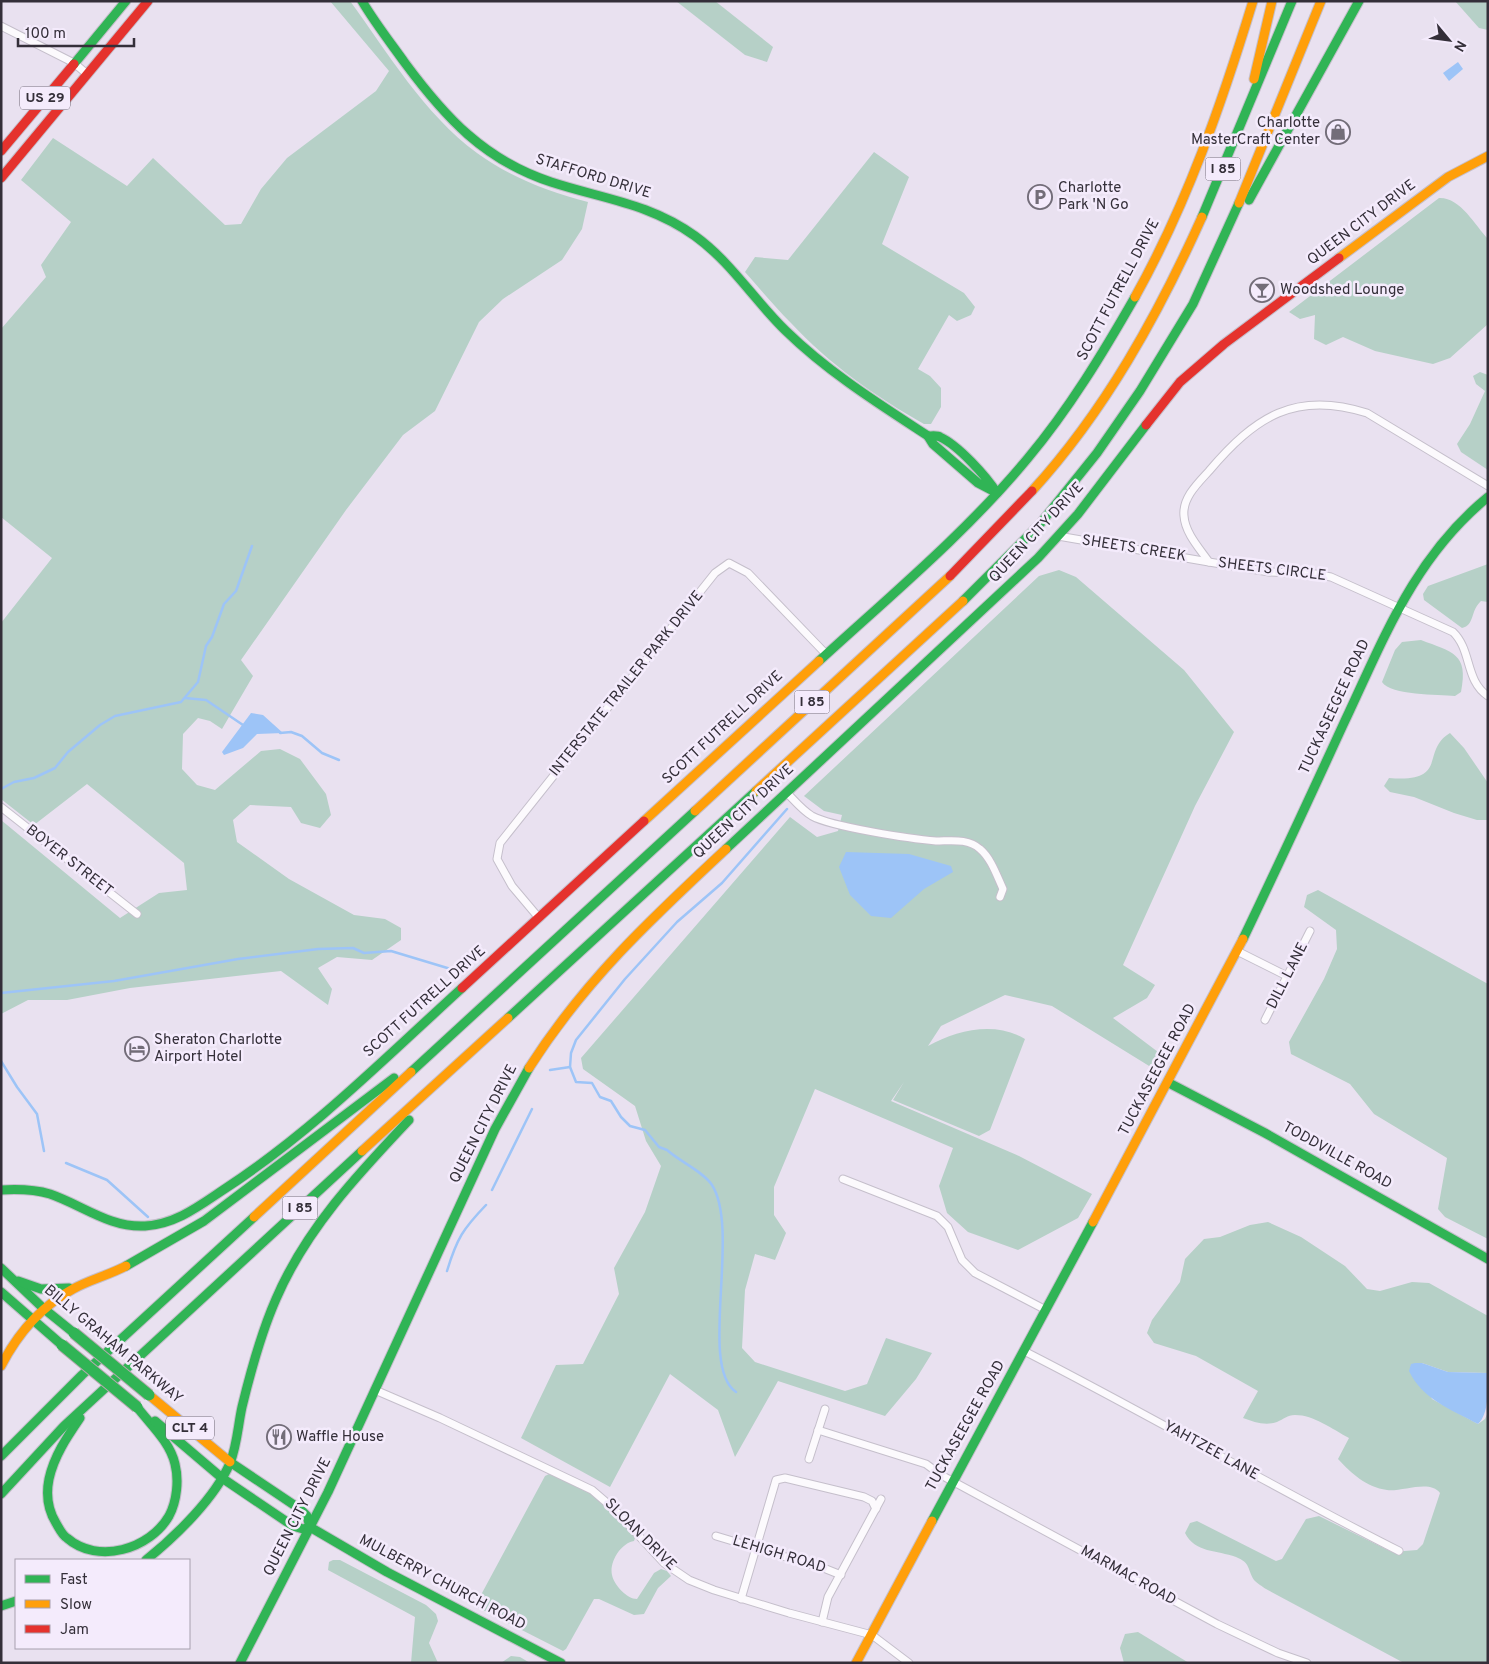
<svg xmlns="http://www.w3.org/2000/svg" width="1489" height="1664" font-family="Overpass,sans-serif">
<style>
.green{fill:#b6d0c7}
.water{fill:#9dc4f7}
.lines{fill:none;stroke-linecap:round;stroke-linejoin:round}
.stream{stroke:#9dc4f7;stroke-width:2.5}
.street-casing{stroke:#c5bfcb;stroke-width:9}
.fast-casing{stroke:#c5bfcb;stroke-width:11}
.slow-casing{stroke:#c5bfcb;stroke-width:11}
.jam-casing{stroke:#c5bfcb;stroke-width:11}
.street{stroke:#fcfafd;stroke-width:7}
.fast{stroke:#30b455;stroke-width:9}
.slow{stroke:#ff9f0a;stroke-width:9}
.jam{stroke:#e5322d;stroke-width:9}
.fast-bridge-casing{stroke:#b8a9b0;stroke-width:13;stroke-linecap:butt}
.fast-bridge{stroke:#30b455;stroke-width:11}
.labels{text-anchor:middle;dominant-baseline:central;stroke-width:5;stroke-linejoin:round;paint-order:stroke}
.shield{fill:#f4ebfc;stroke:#6e6774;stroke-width:1}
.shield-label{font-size:14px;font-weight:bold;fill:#342f39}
.poi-label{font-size:15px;fill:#342f39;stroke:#f4ebfc;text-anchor:start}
.street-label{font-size:15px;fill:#342f39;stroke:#f4ebfc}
</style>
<rect width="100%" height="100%" fill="#e9e1f0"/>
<g class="green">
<path d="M 330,1 L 350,1 C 388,53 424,114 477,153 C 510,177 549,192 588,202 L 582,229 L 562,260 L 503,299 L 479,322 L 435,411 L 403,435 L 346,510 L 241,660 L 253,676 L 222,729 L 210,721 L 198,718 L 183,734 L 182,769 L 197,785 L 215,790 L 261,751 L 280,749 L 300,759 L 326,794 L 331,815 L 320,828 L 301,823 L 291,807 L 250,805 L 233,820 L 237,842 L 289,879 L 354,915 L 385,919 L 401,928 L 401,940 L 372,960 L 337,957 L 318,968 L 332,989 L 328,1005 L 281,971 L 130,988 L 67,1000 L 28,1000 L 1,1014 L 1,820 L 120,918 L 159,893 L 187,890 L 184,863 L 87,784 L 34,825 L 1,799 L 1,623 L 52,558 L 1,517 L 1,329 L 46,277 L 41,265 L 71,222 L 21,180 L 53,138 L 127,186 L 153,158 L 225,225 L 241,224 L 261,189 L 287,158 L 376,91 L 389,71 Z"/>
<path d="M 676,1 L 715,1 L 773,47 L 767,62 L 745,55 Z"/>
<path d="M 1455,1 L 1488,1 L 1488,30 L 1479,28 Z"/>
<path d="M 874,152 L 909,177 L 882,244 L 964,293 L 975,307 L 971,315 L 957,321 L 949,315 L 918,369 L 930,376 L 941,388 L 941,407 L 931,424 L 924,424 C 876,397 829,364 791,323 C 775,307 760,289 745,272 L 755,257 L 788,260 Z"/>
<path d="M 1439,198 C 1460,197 1475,225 1488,239 L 1488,324 L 1450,358 L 1433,364 L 1375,351 L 1343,337 L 1326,345 L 1314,339 L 1315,315 L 1300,319 L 1289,312 Z"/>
<path d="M 1480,372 L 1488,375 L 1488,470 L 1461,452 L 1457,444 L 1470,424 L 1485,391 L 1476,384 L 1473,376 Z"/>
<path d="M 1488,564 L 1488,602 L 1481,601 C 1470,611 1475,625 1462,628 L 1424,600 L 1423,594 L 1428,586 Z"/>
<path d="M 1059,570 L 1076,577 L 1184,670 L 1234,732 L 1195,806 L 1123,965 L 1155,985 L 1147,998 L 1113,1018 L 1162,1055 L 1154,1069 L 1052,1006 L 1005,995 L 941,1026 L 928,1046 C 957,1030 995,1021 1025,1039 L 990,1130 L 979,1136 L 893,1100 L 904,1082 L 891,1101 L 1019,1156 L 1092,1194 L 1078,1218 L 1018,1250 L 968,1232 L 947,1213 L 939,1186 L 953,1148 L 815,1089 L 774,1187 L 774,1215 L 786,1233 L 775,1260 L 755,1254 L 745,1290 L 742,1348 L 755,1362 L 845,1391 L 867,1384 L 886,1338 L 932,1353 L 916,1379 L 885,1416 L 778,1381 L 735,1457 L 718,1410 L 670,1374 L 610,1487 L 521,1438 L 556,1365 L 583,1364 L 619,1294 L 614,1268 L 645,1212 L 661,1166 L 646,1141 L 635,1106 L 583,1069 L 581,1058 L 790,817 L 817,837 L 838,831 L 842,815 L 824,811 L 804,796 L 1039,576 Z"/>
<path d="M 1421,640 C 1452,652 1469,653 1461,692 L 1455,696 C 1438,694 1391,696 1382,682 L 1395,650 L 1402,642 Z"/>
<path d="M 1450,733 L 1464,748 L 1488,783 L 1488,820 L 1477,820 L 1454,813 L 1414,797 L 1390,792 L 1384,786 L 1389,778 C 1450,783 1420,751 1450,733 Z"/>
<path d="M 1318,890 L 1488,984 L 1488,1239 L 1445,1217 L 1438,1209 L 1447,1158 L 1374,1114 L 1350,1084 L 1291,1054 L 1289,1042 L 1324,979 L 1337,949 L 1336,930 L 1304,907 L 1307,895 Z"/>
<path d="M 1268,1222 L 1301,1237 L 1345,1266 L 1367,1289 L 1380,1291 L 1412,1282 L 1429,1283 L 1488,1316 L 1488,1373 L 1448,1372 L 1422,1363 L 1415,1363 L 1432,1399 L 1478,1424 L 1485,1419 L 1488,1412 L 1488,1663 L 1404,1663 L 1266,1589 C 1263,1587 1257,1583 1254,1580 C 1247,1569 1251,1563 1236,1557 C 1217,1550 1195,1553 1185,1533 L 1190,1523 L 1197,1521 L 1276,1561 L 1282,1559 L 1306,1519 L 1319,1516 L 1392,1552 L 1417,1550 L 1423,1544 L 1440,1493 C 1430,1479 1402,1492 1387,1490 C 1366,1487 1352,1474 1338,1459 L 1349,1438 C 1332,1429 1314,1415 1295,1415 C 1287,1415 1284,1419 1277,1422 C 1265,1426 1254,1422 1243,1418 L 1258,1391 L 1196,1356 L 1154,1343 L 1147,1333 L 1152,1320 L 1180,1282 L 1185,1259 L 1204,1239 L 1220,1237 L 1250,1225 Z"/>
<path d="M 549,1474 L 591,1493 L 602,1501 L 632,1532 L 635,1538 L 634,1541 C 621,1543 609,1562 612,1575 C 614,1585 627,1599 637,1599 L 654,1573 L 661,1569 L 667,1571 L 671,1576 L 658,1588 L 644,1614 L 634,1615 L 599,1599 L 594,1599 L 566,1649 L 563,1651 L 475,1606 L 545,1476 Z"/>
<path d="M 333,1560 L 340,1560 L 426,1605 L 436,1614 L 438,1621 L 429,1643 L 438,1663 L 411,1663 L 415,1617 L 328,1570 L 329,1562 Z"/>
<path d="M 1138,1632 L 1189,1663 L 1124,1663 L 1120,1648 L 1125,1634 Z"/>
<path d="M 511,1656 L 520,1657 L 530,1663 L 501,1663 Z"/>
</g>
<g class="water">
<path d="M 1458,62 L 1463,69 L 1449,81 L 1443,73 Z"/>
<path d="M 251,713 L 263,715 L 283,733 L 257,734 L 243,748 L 224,755 L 222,752 Z"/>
<path d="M 846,852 L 909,854 L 951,866 L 953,872 L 924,889 L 891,918 L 871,916 L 850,895 L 839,867 Z"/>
<path d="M 1415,1363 L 1422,1363 L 1448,1372 L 1488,1373 C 1488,1390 1489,1414 1478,1424 C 1452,1410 1422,1399 1409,1371 L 1411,1364 Z"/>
</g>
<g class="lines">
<g class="stream">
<path d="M 185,698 L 206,700 L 243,725"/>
<path d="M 280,733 L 291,732 L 302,736 L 322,753 L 339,760"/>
<path d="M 1,789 L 14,782 L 34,778 L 55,768 L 68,752 L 100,725 L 115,716 L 181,702 L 198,682 L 206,646 L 212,637 L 224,604 L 236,591 L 252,546"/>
<path d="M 1,993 L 114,981 L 238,959 L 318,949 L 353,948 L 364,953 L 391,951 L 454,970"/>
<path d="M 1,1061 L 17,1087 L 37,1114 L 44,1151"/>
<path d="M 550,1070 L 570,1067"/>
<path d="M 66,1163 L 107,1180 L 148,1217"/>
<path d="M 492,1190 L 532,1109"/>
<path d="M 447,1271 C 457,1238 463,1229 486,1205"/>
<path d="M 736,1392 C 698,1366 741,1231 712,1185 C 704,1172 679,1161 667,1150 L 659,1147 L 645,1130 L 630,1126 L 621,1117 L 611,1101 L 600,1097 L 592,1083 L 576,1082 L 570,1067 L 571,1053 L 576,1040 L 625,979 L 677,922 L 722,883 L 787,809"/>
</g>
<defs>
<g id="street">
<path d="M 1,26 L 74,63 L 87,74"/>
<path d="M 1488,486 L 1367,413 C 1295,390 1255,417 1209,471 C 1198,483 1182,498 1184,516 C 1185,533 1200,549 1209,562 L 1269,572 L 1315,574 L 1331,577 L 1453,632 C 1472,650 1465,681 1488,696"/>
<path d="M 1058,536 L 1209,562"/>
<path d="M 787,793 C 795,801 802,810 812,816 C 832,827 912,839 936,841 C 951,841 968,838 980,849 C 991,858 997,876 1003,889 L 1000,897"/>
<path d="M 1,807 L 137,914"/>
<path d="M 539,918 L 512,886 L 497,859 L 500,843 L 715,573 L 729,563 L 748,573 L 826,654"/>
<path d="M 1237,951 L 1287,976"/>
<path d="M 1265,1020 L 1310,931"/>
<path d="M 843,1179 L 937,1216 L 948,1227 L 962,1260 L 975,1273 L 1046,1310"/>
<path d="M 1024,1351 C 1150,1415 1272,1487 1399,1551"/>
<path d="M 375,1390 L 440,1418 L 592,1490 L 614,1509 L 664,1563 L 689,1580 L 714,1590 L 789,1613 L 872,1635 L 909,1663"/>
<path d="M 818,1430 L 926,1464 L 941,1475 L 1217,1624 L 1278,1653 L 1307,1663"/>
<path d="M 809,1459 L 825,1409"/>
<path d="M 716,1536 L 826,1569 L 841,1575"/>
<path d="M 741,1599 L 776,1480 L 785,1478 L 864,1497 L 872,1501 L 876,1509"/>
<path d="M 822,1622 L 828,1597 L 881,1499"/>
</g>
<g id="fast">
<path d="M 362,1 C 375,23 390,42 405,63 C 445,117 484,160 551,182 C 603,199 649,203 695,236 C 731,262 754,300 786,331 C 828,372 879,404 928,436"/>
<path d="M 74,64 L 126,1"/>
<path d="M 1249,200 L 1359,1"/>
<path d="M 1202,217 L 1292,1"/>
<path d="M 928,436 C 932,436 937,435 940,437 C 958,445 986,476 997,493 L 978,483 L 933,444 Z"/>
<path d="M 963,601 L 1040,524 L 1097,453 L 1140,391 L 1193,304 L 1239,203"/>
<path d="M 819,661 C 890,596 966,533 1028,458 C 1069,409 1103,353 1135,297"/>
<path d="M 726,849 L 1038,558 L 1078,514 L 1146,425"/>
<path d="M 1243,939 C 1277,868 1310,797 1343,725 C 1383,641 1413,558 1488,497"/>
<path d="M 508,1018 L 756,791"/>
<path d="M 411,1072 L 695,811"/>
<path d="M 1169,1083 L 1265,1133 L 1488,1259"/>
<path d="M 1,1190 C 18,1189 33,1189 50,1194 C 82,1205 110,1228 145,1226 C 176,1224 199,1206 223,1190 C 311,1133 385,1058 462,988"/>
<path d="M 126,1266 L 204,1221 L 394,1078"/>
<path d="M 1,1268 L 43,1308 L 74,1333"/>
<path d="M 18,1281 L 41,1289 L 69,1288"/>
<path d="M 1,1292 L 62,1345"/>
<path d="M 80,1418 C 67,1437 54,1456 49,1479 C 46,1494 48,1510 56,1523 C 59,1528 62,1535 67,1538 C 98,1565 150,1549 169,1516 C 177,1501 179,1480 175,1464 C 170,1442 150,1424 137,1407"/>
<path d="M 155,1421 L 222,1478"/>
<path d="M 1,1456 L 82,1375 L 254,1217"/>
<path d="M 230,1462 L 300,1509 L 307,1516 L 310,1527"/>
<path d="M 222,1478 L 293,1526 L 303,1529 L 310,1527 L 387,1572 L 561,1663"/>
<path d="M 1,1494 L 64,1426 L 362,1151"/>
<path d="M 932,1521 L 1093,1222"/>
<path d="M 146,1560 C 176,1536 215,1498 230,1463 C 237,1446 238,1425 242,1407 C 251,1370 261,1333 276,1299 C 306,1229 358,1174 409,1120"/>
<path d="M 1,1606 L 16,1601"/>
<path d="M 240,1663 L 328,1492 L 495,1129 L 529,1068"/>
</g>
<g id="slow">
<path d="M 1254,79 L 1272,1"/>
<path d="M 1239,203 L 1321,1"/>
<path d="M 1339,258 L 1448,177 L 1488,156"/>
<path d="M 1135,297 C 1187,204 1222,103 1253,1"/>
<path d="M 1032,491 C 1105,411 1158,315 1202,217"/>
<path d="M 756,791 L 963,601"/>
<path d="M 695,811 L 950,576"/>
<path d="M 644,821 L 819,661"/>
<path d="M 529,1068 C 585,980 651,919 726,849"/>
<path d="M 362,1151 L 508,1018"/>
<path d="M 254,1217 L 411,1072"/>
<path d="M 1093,1222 L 1243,939"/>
<path d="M 1,1366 C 18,1333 40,1307 73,1289 C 89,1280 109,1275 126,1266"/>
<path d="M 149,1395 L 230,1462"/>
<path d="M 856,1663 L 932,1521"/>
</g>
<g id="jam">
<path d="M 1,151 L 74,64"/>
<path d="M 1,178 L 148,1"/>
<path d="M 1146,425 L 1180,382 L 1224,344 L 1339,258"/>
<path d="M 950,576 L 1032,491"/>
<path d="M 462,988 L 644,821"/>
</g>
</defs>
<use href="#street" class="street-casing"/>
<use href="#fast" class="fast-casing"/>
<use href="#slow" class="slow-casing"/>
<use href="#jam" class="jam-casing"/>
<use href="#street" class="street"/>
<use href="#fast" class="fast"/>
<use href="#slow" class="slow"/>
<use href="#jam" class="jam"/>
<defs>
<g id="fast-bridge">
<path d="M 74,1333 L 149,1395"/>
<path d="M 62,1345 L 137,1407"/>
</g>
</defs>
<use href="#fast-bridge" class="fast-bridge-casing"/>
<use href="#fast-bridge" class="fast-bridge"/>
</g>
<defs>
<symbol id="shop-ring" viewBox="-11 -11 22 22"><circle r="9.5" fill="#f4ebfc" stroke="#736d79" stroke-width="1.5"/><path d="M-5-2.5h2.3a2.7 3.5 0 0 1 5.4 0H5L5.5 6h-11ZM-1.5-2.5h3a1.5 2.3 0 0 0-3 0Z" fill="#736d79"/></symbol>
<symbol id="parking-ring" viewBox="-11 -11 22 22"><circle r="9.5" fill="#f4ebfc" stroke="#736d79" stroke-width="1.5"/><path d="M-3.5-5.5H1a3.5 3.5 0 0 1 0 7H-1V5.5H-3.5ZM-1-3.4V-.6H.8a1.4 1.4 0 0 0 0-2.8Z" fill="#736d79"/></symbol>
<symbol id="bar-ring" viewBox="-11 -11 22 22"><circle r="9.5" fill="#f4ebfc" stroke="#736d79" stroke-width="1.5"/><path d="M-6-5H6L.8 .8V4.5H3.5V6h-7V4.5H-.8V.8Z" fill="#736d79"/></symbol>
<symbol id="hotel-ring" viewBox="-11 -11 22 22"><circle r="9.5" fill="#f4ebfc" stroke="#736d79" stroke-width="1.5"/><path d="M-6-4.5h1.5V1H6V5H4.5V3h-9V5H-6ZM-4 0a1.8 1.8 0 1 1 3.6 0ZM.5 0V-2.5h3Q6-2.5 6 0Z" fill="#736d79"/></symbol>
<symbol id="restaurant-ring" viewBox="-11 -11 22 22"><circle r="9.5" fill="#f4ebfc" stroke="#736d79" stroke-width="1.5"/><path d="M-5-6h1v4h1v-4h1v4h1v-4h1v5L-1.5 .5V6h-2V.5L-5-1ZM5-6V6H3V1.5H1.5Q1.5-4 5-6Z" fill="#736d79"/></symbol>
</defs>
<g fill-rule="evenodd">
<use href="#shop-ring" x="1324" y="118" width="28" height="28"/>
<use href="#parking-ring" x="1026" y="183" width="28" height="28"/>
<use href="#bar-ring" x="1248" y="276" width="28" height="28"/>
<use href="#hotel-ring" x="123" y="1035" width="28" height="28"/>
<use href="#restaurant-ring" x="265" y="1423" width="28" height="28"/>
</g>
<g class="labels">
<g class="shield">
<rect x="20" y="86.5" width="50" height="23" rx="4"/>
<rect x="1205.5" y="157.5" width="35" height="23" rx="4"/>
<rect x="794.5" y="690.5" width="35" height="23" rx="4"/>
<rect x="282.5" y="1196.5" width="35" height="23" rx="4"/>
<rect x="166" y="1416.5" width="48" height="23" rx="4"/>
</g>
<g class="shield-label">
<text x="45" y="98">US 29</text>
<text x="1223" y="169">I 85</text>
<text x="812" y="702">I 85</text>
<text x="300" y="1208">I 85</text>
<text x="190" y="1428">CLT 4</text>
</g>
<g class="poi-label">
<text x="1320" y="123" text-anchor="end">Charlotte<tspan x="1320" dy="17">MasterCraft Center</tspan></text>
<text x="1058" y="188">Charlotte<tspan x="1058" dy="17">Park 'N Go</tspan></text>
<text x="1280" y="290">Woodshed Lounge</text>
<text x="154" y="1040">Sheraton Charlotte<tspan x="154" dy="17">Airport Hotel</tspan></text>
<text x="296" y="1437">Waffle House</text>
</g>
<g class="street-label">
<text transform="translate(593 177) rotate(17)">STAFFORD DRIVE</text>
<text transform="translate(1362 223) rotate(-37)">QUEEN CITY DRIVE</text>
<text transform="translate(1119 290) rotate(-62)">SCOTT FUTRELL DRIVE</text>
<text transform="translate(1037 533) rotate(-47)">QUEEN CITY DRIVE</text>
<text transform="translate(1134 549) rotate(9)">SHEETS CREEK</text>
<text transform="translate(1272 570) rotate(7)">SHEETS CIRCLE</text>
<text transform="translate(627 684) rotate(-51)">INTERSTATE TRAILER PARK DRIVE</text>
<text transform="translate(1335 707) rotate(-65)">TUCKASEEGEE ROAD</text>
<text transform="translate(723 728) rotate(-43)">SCOTT FUTRELL DRIVE</text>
<text transform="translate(744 812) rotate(-43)">QUEEN CITY DRIVE</text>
<text transform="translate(69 861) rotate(38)">BOYER STREET</text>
<text transform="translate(1288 976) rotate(-63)">DILL LANE</text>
<text transform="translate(425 1002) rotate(-42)">SCOTT FUTRELL DRIVE</text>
<text transform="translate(1158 1070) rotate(-62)">TUCKASEEGEE ROAD</text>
<text transform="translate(484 1124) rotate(-63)">QUEEN CITY DRIVE</text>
<text transform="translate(1337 1156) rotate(29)">TODDVILLE ROAD</text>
<text transform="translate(113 1345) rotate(40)">BILLY GRAHAM PARKWAY</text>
<text transform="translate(966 1426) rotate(-61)">TUCKASEEGEE ROAD</text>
<text transform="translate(1211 1451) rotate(29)">YAHTZEE LANE</text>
<text transform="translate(298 1517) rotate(-63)">QUEEN CITY DRIVE</text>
<text transform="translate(640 1535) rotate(45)">SLOAN DRIVE</text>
<text transform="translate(779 1555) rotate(17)">LEHIGH ROAD</text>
<text transform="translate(1128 1576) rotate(29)">MARMAC ROAD</text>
<text transform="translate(442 1583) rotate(28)">MULBERRY CHURCH ROAD</text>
</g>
</g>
<rect width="1489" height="1664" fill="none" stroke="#342f39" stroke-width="5"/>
<rect x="15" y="1559" width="175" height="90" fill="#f4ebfc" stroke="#a7a0ae"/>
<rect x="25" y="1575" width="25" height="8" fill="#30b455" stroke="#a7a0ae"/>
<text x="60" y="1584" font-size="15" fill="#342f39">Fast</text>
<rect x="25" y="1600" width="25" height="8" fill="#ff9f0a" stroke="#a7a0ae"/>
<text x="60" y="1609" font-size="15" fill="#342f39">Slow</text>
<rect x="25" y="1625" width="25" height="8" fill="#e5322d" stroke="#a7a0ae"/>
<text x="60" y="1634" font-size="15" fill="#342f39">Jam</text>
<g transform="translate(1449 40) rotate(119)" stroke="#f4ebfc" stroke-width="4" paint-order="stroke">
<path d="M0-4L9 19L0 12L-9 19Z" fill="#342f39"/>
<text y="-8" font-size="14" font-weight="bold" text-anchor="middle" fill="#342f39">N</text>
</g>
<path d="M18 38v8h116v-8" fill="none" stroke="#342f39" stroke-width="2.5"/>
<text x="25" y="38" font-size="15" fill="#342f39" stroke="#f4ebfc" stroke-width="4" paint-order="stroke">100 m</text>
</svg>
